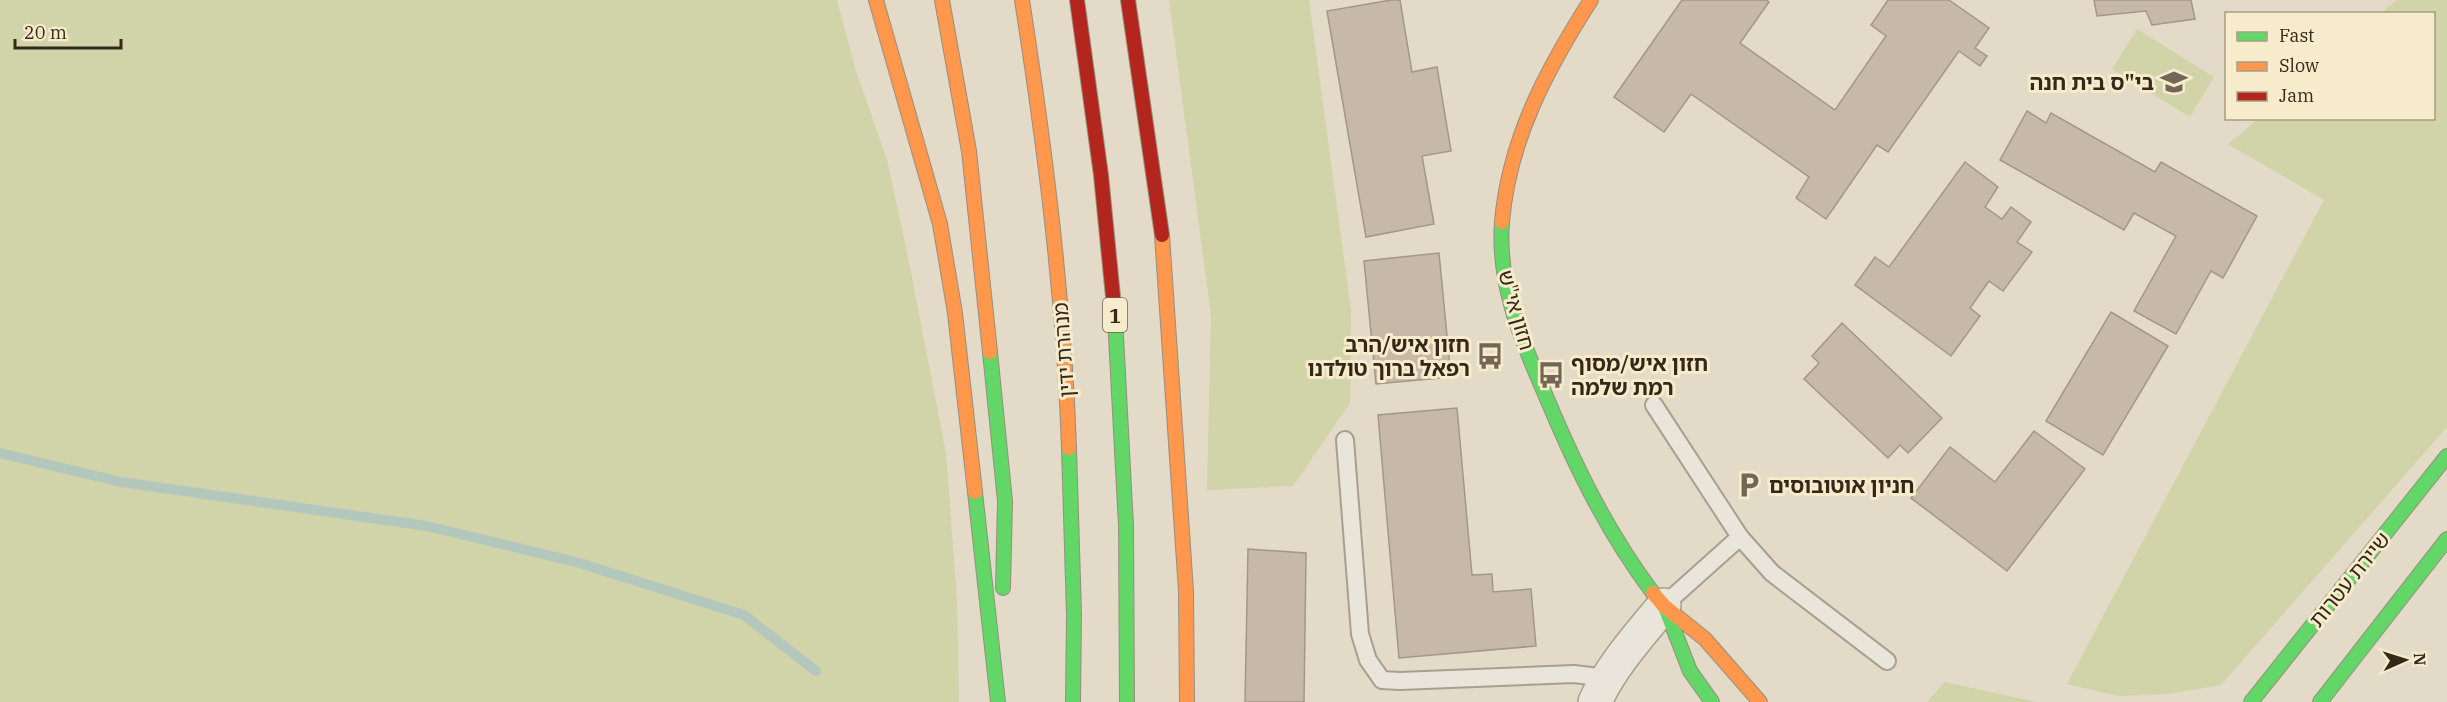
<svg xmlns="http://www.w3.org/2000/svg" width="2447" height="702" font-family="'IBM Plex Serif','Noto Sans Hebrew',serif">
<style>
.green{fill:#d1d3a9}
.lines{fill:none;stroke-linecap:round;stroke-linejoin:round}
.stream{stroke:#b4c7bc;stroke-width:10}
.building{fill:#c6b9a8;stroke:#a39787;stroke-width:1.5}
.lane-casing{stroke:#a7a091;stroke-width:20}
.street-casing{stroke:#a7a091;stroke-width:36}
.fast-casing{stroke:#978f81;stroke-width:16}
.slow-casing{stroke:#978f81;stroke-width:16}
.jam-casing{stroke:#978f81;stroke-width:16}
.lane{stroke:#eae5da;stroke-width:16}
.street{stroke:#eae5da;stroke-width:33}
.fast{stroke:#63d668;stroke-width:14}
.slow{stroke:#ff974d;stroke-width:14}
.jam{stroke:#b3261e;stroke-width:14}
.labels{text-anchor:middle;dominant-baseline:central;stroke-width:6;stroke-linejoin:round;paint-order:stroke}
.shield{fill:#f6ebcb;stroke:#6f6250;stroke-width:1.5}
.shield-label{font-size:20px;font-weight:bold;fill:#35281b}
.poi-label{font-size:21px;font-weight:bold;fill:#35281b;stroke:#f6ebcb;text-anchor:end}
.street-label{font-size:21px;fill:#35281b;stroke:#f6ebcb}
</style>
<rect width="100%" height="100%" fill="#e3dbc7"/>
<g class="green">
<path d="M 0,0 L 837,0 L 856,71 L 887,160 L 907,252 L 946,453 L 957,600 L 959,702 L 0,702 Z"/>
<path d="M 1169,0 L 1309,0 L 1351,310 L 1350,403 L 1293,486 L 1207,490 L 1211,316 Z"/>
<path d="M 2397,0 L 2447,0 L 2447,427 L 2221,685 L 2168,694 L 2119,696 L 2067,684 L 2324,200 L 2228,144 L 2258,119 L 2434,118 L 2434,14 L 2381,13 Z"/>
<path d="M 2137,29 L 2214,77 L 2190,117 L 2112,69 Z"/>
<path d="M 1945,682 L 2036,702 L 1927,702 Z"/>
</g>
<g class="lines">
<path class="stream" d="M 0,453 L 121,482 L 427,526 L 576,562 L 744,615 L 816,671"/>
</g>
<g class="building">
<path d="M 1391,0 L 1400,0 L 1412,72 L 1437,67 L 1451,151 L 1422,156 L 1434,224 L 1366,237 L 1327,11 Z"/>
<path d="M 1682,0 L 1766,0 L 1769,2 L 1740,43 L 1835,110 L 1886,36 L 1871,25 L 1888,0 L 1949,0 L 1989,28 L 1975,48 L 1987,56 L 1980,66 L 1959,51 L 1888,152 L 1877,145 L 1826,219 L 1796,198 L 1809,177 L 1691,94 L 1664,132 L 1614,97 Z"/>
<path d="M 2094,0 L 2191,0 L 2195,19 L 2152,25 L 2146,11 L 2097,16 Z"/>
<path d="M 2027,111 L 2046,123 L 2051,113 L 2155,172 L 2161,162 L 2257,216 L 2223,278 L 2211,271 L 2176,334 L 2134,311 L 2176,236 L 2134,213 L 2124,230 L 2000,160 Z"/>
<path d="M 1965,162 L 1998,187 L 1985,207 L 2002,219 L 2011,207 L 2031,222 L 2017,242 L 2032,252 L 2003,291 L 1989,281 L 1970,308 L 1980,316 L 1951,356 L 1855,285 L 1875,257 L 1889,267 Z"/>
<path d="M 1439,253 L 1451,377 L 1376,384 L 1364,261 Z"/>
<path d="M 2111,312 L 2168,346 L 2103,455 L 2046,421 Z"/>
<path d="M 1842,323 L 1942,418 L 1908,453 L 1900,445 L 1888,458 L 1804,379 L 1819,363 L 1812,356 Z"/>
<path d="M 1457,408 L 1472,575 L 1492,574 L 1493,592 L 1531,589 L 1536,646 L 1399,658 L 1378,415 Z"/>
<path d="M 2034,431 L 2085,469 L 2007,571 L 1911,498 L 1950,447 L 1995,482 Z"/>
<path d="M 1248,549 L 1306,553 L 1304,702 L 1245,702 Z"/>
</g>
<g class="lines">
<defs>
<g id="lane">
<path d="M 1654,405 L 1740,537 L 1772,573 L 1887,661"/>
<path d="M 1345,440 L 1360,634 L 1368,660 L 1382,680 L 1400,681 L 1574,674 L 1607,678"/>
<path d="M 1664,605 L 1740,537"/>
</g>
<path id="street" d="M 1595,702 C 1611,666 1639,636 1664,605"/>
<g id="fast">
<path d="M 1502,222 C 1497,286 1523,344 1548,401 C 1577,470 1608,533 1653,593"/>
<path d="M 1115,317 L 1126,526 L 1127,702"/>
<path d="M 990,352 L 1005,501 L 1003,588"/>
<path d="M 1069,448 L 1074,614 L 1073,702"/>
<path d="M 975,492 L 998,702"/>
<path d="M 1665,607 L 1690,671 L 1712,702"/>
<path d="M 2251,702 L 2447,456"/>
<path d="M 2320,702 L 2447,539"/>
</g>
<g id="slow">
<path d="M 876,0 L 940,224 L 955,313 L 975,492"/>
<path d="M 942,0 L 969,151 L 990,352"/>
<path d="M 1022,0 C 1045,148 1064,298 1069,448"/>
<path d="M 1502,222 C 1509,139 1547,69 1591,0"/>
<path d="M 1162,235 L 1186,591 L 1187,702"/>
<path d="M 1653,593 L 1664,606 L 1705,639 L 1760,702"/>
</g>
<g id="jam">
<path d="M 1077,0 L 1101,175 L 1115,317"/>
<path d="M 1128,0 L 1162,235"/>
</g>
</defs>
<use href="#lane" class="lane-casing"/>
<use href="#street" class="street-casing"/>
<use href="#fast" class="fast-casing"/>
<use href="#slow" class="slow-casing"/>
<use href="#jam" class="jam-casing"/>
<use href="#lane" class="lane"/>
<use href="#street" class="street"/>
<use href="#fast" class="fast"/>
<use href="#slow" class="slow"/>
<use href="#jam" class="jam"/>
</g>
<defs>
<symbol id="school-bare" viewBox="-9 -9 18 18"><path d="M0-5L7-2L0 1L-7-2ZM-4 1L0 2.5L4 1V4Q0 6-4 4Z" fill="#726757" stroke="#f6ebcb" stroke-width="2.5" paint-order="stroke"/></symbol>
<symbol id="bus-bare" viewBox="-9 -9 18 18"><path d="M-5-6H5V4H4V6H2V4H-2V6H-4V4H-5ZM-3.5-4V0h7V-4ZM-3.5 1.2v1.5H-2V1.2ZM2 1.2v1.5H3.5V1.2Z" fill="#726757" stroke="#f6ebcb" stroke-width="2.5" paint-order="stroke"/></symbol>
<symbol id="parking-bare" viewBox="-9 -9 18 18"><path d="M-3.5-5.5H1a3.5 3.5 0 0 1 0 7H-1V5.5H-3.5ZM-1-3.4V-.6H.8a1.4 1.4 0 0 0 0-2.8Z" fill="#726757" stroke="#f6ebcb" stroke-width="2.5" paint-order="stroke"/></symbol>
</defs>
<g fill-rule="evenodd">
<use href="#school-bare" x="2155" y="63" width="38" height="38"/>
<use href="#bus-bare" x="1471" y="337" width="38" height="38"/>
<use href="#bus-bare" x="1532" y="356" width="38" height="38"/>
<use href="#parking-bare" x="1730" y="466" width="38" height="38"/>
</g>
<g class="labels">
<rect class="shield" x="1103" y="298" width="24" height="34" rx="4.5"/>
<g class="shield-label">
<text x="1115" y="315">1</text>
</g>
<g class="poi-label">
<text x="2154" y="82">בי"ס בית חנה</text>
<text x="1470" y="344">חזון איש/הרב<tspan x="1470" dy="24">רפאל ברוך טולדנו</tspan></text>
<text x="1571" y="363" text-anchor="start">חזון איש/מסוף<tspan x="1571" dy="24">רמת שלמה</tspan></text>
<text x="1769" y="485" text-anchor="start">חניון אוטובוסים</text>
</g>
<g class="street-label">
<text transform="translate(1517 310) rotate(74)">חזון אי"ש</text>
<text transform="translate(1063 350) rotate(-94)">מנהרת ידין</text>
<text transform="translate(2349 579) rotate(-51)">שיירת עטרות</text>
</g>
</g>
<rect x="2225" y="12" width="210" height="108" fill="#f6ebcb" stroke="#a99d85" stroke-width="1.5"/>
<rect x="2237" y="32" width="30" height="9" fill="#63d668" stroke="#a99d85" stroke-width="1.5"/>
<text x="2279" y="42" font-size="18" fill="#35281b">Fast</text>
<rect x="2237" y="62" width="30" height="9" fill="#ff974d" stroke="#a99d85" stroke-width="1.5"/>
<text x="2279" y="72" font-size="18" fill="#35281b">Slow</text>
<rect x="2237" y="92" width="30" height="9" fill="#b3261e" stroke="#a99d85" stroke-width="1.5"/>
<text x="2279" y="102" font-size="18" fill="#35281b">Jam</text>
<g transform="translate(2405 660) rotate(87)" stroke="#f6ebcb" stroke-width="4.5" paint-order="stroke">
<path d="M0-4.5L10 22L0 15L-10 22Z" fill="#35281b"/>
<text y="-9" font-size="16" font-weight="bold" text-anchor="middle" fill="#35281b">N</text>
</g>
<path d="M15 39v9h106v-9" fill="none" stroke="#35281b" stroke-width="3"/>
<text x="24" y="39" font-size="18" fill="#35281b" stroke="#f6ebcb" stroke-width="4.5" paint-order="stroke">20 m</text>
</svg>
